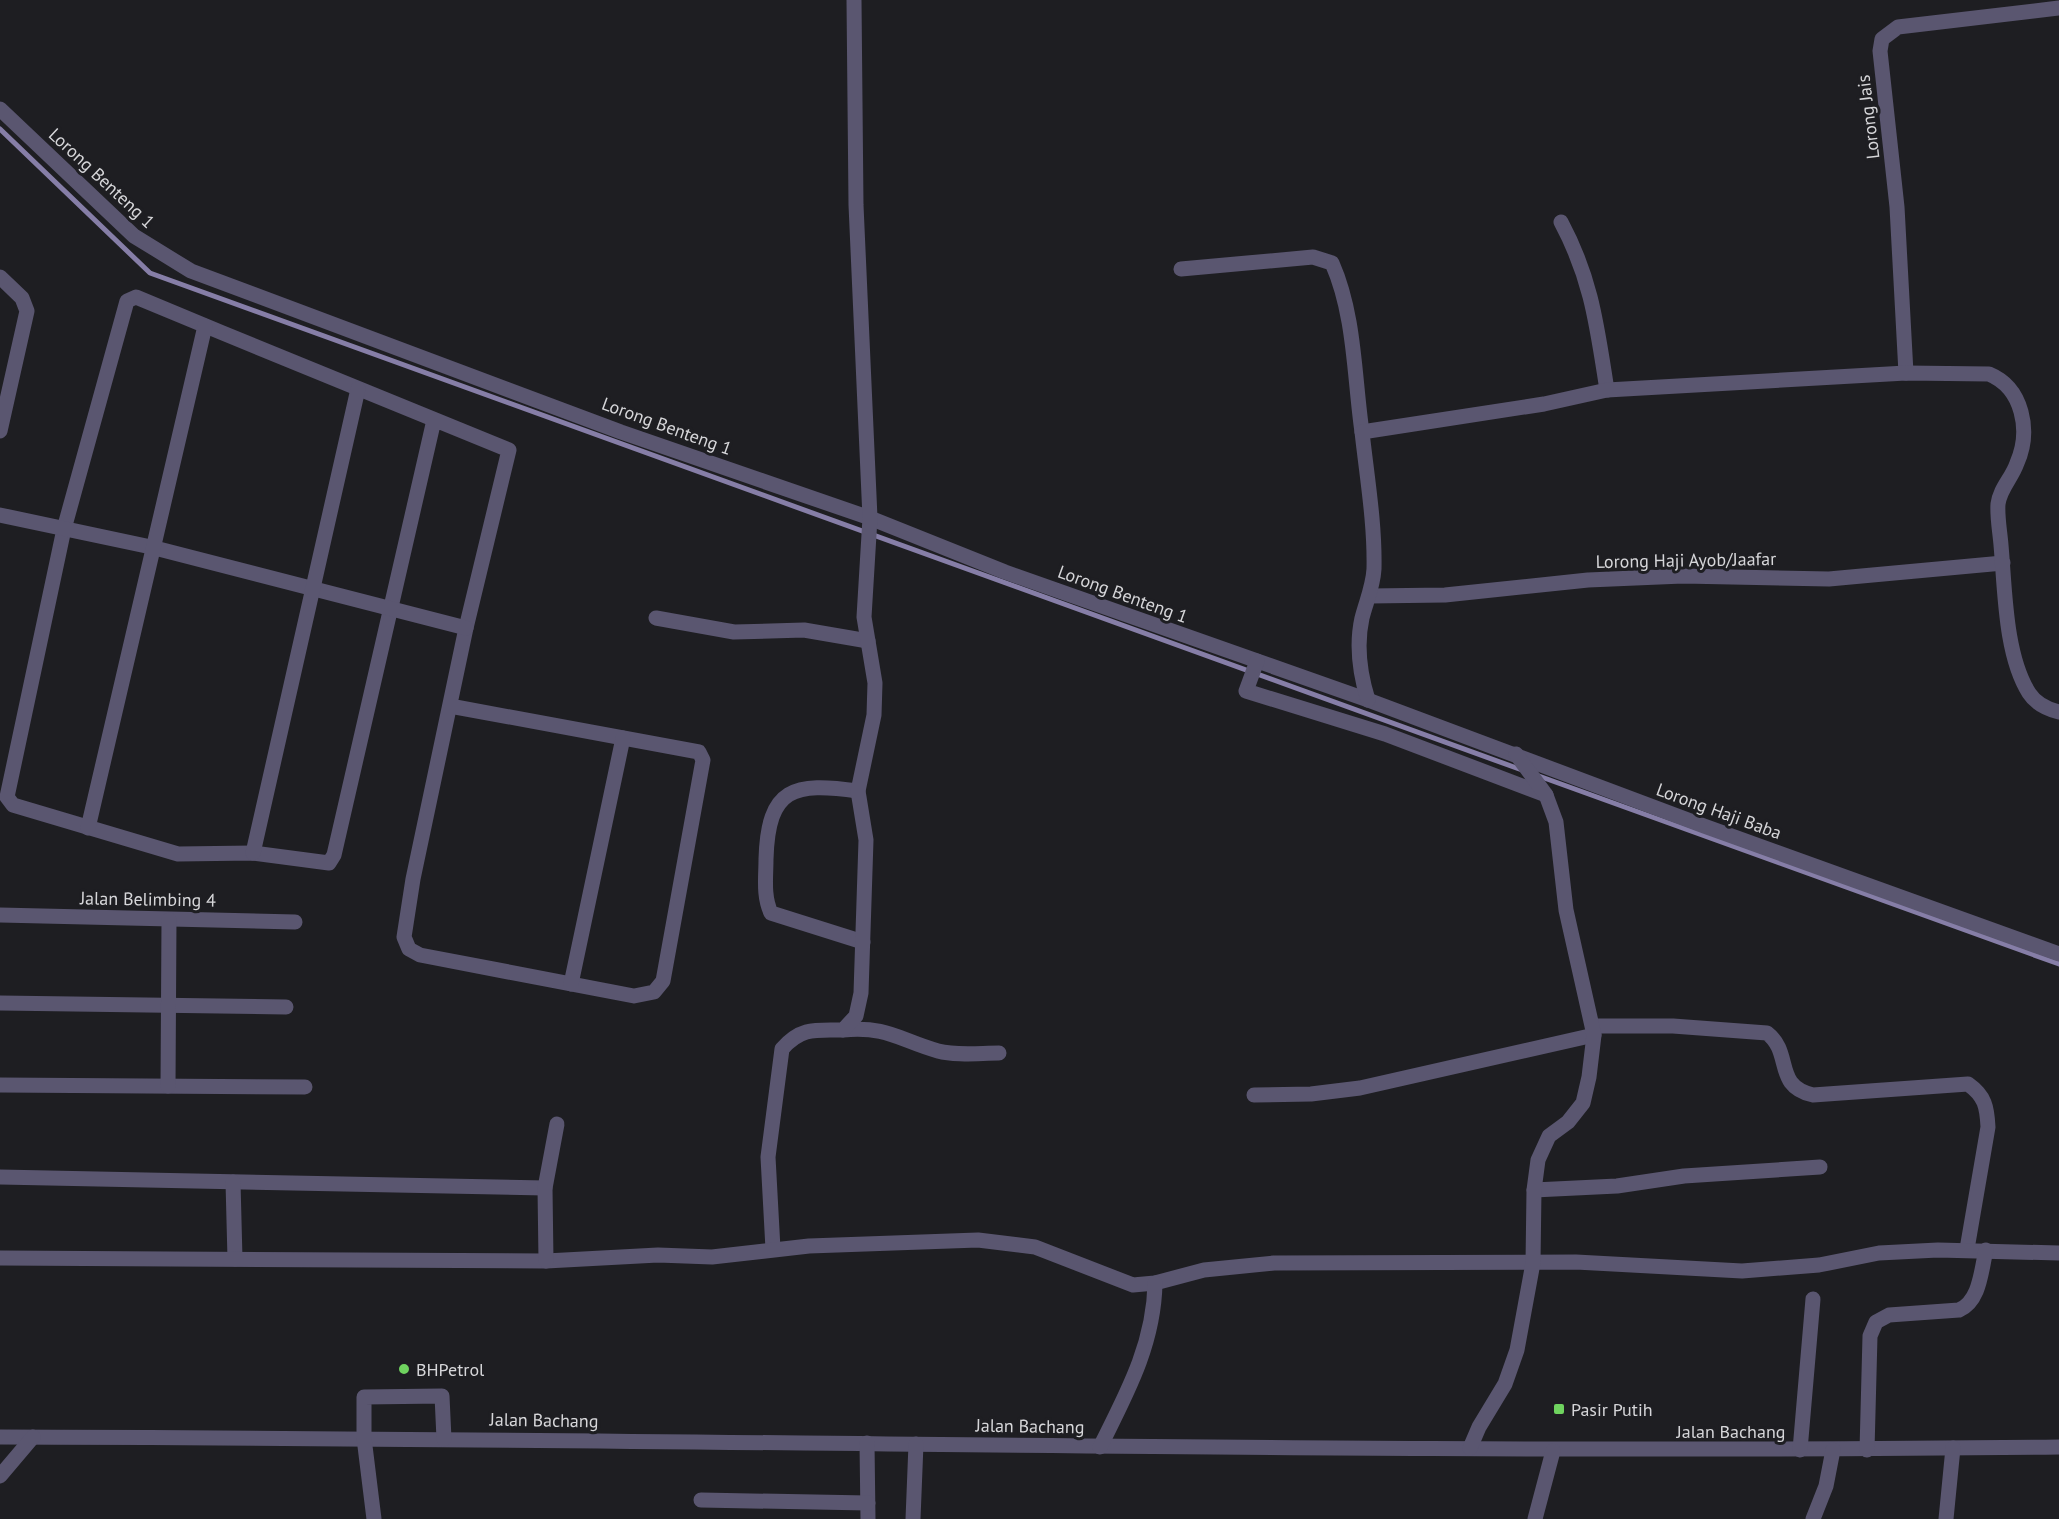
<svg xmlns="http://www.w3.org/2000/svg" width="2059" height="1519" font-family="'PT Sans',sans-serif">
<style>
.lines{fill:none;stroke-linecap:round;stroke-linejoin:round}
.stream{stroke:#867ea7;stroke-width:5}
.minor{stroke:#5a5670;stroke-width:15}
.poi-dot{fill:#6fd35f;stroke:#1e1e22;stroke-width:2}
.labels{text-anchor:middle;dominant-baseline:central;stroke-width:6;stroke-linejoin:round;paint-order:stroke}
.street-label{font-size:18px;fill:#d6d6d9;stroke:#1e1e22}
.poi-label{font-size:18px;fill:#d6d6d9;stroke:#1e1e22;text-anchor:start}
</style>
<rect width="100%" height="100%" fill="#1e1e22"/>
<g class="lines">
<g class="stream">
<path d="M 0,129 L 150,273 L 1522,770"/>
<path d="M 1536,775 L 2059,964"/>
</g>
<g class="minor">
<path d="M 0,109 L 134,236 L 191,271 L 621,432 L 870,518 L 1005,572 L 1368,700 L 1704,826 L 2059,954"/>
<path d="M 1561,222 C 1592,280 1597,327 1607,390"/>
<path d="M 1181,269 L 1313,257 L 1332,263 C 1355,315 1354,376 1362,432"/>
<path d="M 0,277 L 22,298 L 27,311 L 0,431"/>
<path d="M 1906,373 L 1897,207 L 1880,51 L 1882,39 L 1898,27 L 2059,8"/>
<path d="M 434,420 L 334,855 L 329,863 L 253,853 L 178,854 L 13,805 L 7,797 L 64,529 L 127,301 L 136,297 C 260,349 385,399 509,450 L 466,628 L 413,879 L 404,937 L 409,949 L 420,955 L 634,996 L 654,992 L 663,981 L 703,760 L 699,752 L 450,706"/>
<path d="M 0,515 L 151,547 L 466,628"/>
<path d="M 1370,596 L 1445,595 L 1588,580 L 1683,576 L 1829,579 L 2003,563"/>
<path d="M 656,618 L 734,632 L 804,630 L 868,641"/>
<path d="M 1257,661 L 1246,691 L 1385,734 L 1546,795"/>
<path d="M 1368,700 C 1360,674 1356,645 1362,618 C 1366,602 1373,587 1374,569 C 1375,524 1367,477 1362,432 L 1544,404 L 1607,390 L 1906,373 L 1989,374 C 2023,388 2031,431 2017,463 C 2012,478 2000,488 1998,504 C 1997,517 2000,532 2001,545 C 2005,590 2005,655 2029,693 C 2036,704 2047,709 2059,712"/>
<path d="M 858,791 C 794,782 768,787 766,859 C 766,877 763,896 771,913 L 863,942"/>
<path d="M 88,828 L 205,326"/>
<path d="M 253,853 L 358,389"/>
<path d="M 0,915 L 295,922"/>
<path d="M 571,984 L 623,738"/>
<path d="M 0,1003 L 286,1007"/>
<path d="M 1593,1026 L 1673,1026 L 1767,1033 C 1793,1053 1773,1086 1813,1095 L 1968,1084 C 1985,1096 1987,1107 1988,1127 L 1967,1249"/>
<path d="M 843,1030 C 888,1026 899,1040 938,1051 C 956,1056 980,1053 999,1053"/>
<path d="M 0,1085 L 305,1087"/>
<path d="M 168,1086 L 169,920"/>
<path d="M 1254,1095 L 1311,1094 L 1360,1088 L 1594,1035"/>
<path d="M 0,1177 L 545,1188"/>
<path d="M 233,1182 L 235,1259"/>
<path d="M 1534,1190 L 1617,1186 L 1684,1176 L 1820,1167"/>
<path d="M 773,1249 L 768,1157 L 782,1049 C 801,1027 816,1030 843,1030 L 856,1016 L 861,993 L 866,840 L 858,791 L 874,715 L 875,683 L 864,617 L 870,518 L 856,205 L 854,0"/>
<path d="M 0,1258 L 546,1261 L 658,1255 L 712,1257 L 809,1246 L 978,1240 L 1035,1247 L 1133,1285 L 1155,1283 L 1204,1270 L 1274,1263 L 1576,1262 L 1742,1271 L 1819,1265 L 1879,1253 L 1938,1250 L 2059,1253"/>
<path d="M 546,1261 L 545,1188 L 557,1124"/>
<path d="M 0,1437 C 686,1438 1373,1455 2059,1447"/>
<path d="M 867,1443 L 868,1519"/>
<path d="M 1100,1447 C 1127,1393 1154,1344 1155,1283"/>
<path d="M 1470,1448 L 1479,1427 L 1505,1384 L 1517,1350 L 1533,1263 L 1534,1190 L 1538,1160 L 1549,1136 L 1568,1122 L 1583,1103 L 1589,1077 L 1594,1035 L 1566,910 L 1556,822 L 1546,795 L 1516,754"/>
<path d="M 1800,1450 L 1813,1299"/>
<path d="M 1867,1450 L 1870,1336 L 1876,1322 L 1889,1315 L 1959,1310 C 1980,1301 1981,1271 1986,1250"/>
<path d="M 0,1476 L 33,1437"/>
<path d="M 701,1500 L 868,1503"/>
<path d="M 374,1519 L 364,1438 L 364,1397 L 442,1396 L 444,1439"/>
<path d="M 913,1519 L 916,1444"/>
<path d="M 1535,1519 L 1553,1451"/>
<path d="M 1813,1519 L 1826,1486 L 1833,1450"/>
<path d="M 1946,1519 L 1953,1448"/>
</g>
</g>
<g class="poi-dot">
<circle cx="404" cy="1369" r="6"/>
<rect x="1553" y="1403" width="12" height="12" rx="3"/>
</g>
<g class="labels">
<g class="street-label">
<text transform="translate(1868 117) rotate(-97)">Lorong Jais</text>
<text transform="translate(102 178) rotate(43)">Lorong Benteng 1</text>
<text transform="translate(667 426) rotate(20)">Lorong Benteng 1</text>
<text transform="translate(1686 560) rotate(-1)">Lorong Haji Ayob/Jaafar</text>
<text transform="translate(1123 594) rotate(20)">Lorong Benteng 1</text>
<text transform="translate(1719 811) rotate(20)">Lorong Haji Baba</text>
<text transform="translate(148 899) rotate(1)">Jalan Belimbing 4</text>
<text transform="translate(544 1420) rotate(1)">Jalan Bachang</text>
<text transform="translate(1030 1426) rotate(1)">Jalan Bachang</text>
<text x="1731" y="1431">Jalan Bachang</text>
</g>
<g class="poi-label">
<text x="416" y="1369">BHPetrol</text>
<text x="1571" y="1409">Pasir Putih</text>
</g>
</g>
</svg>
